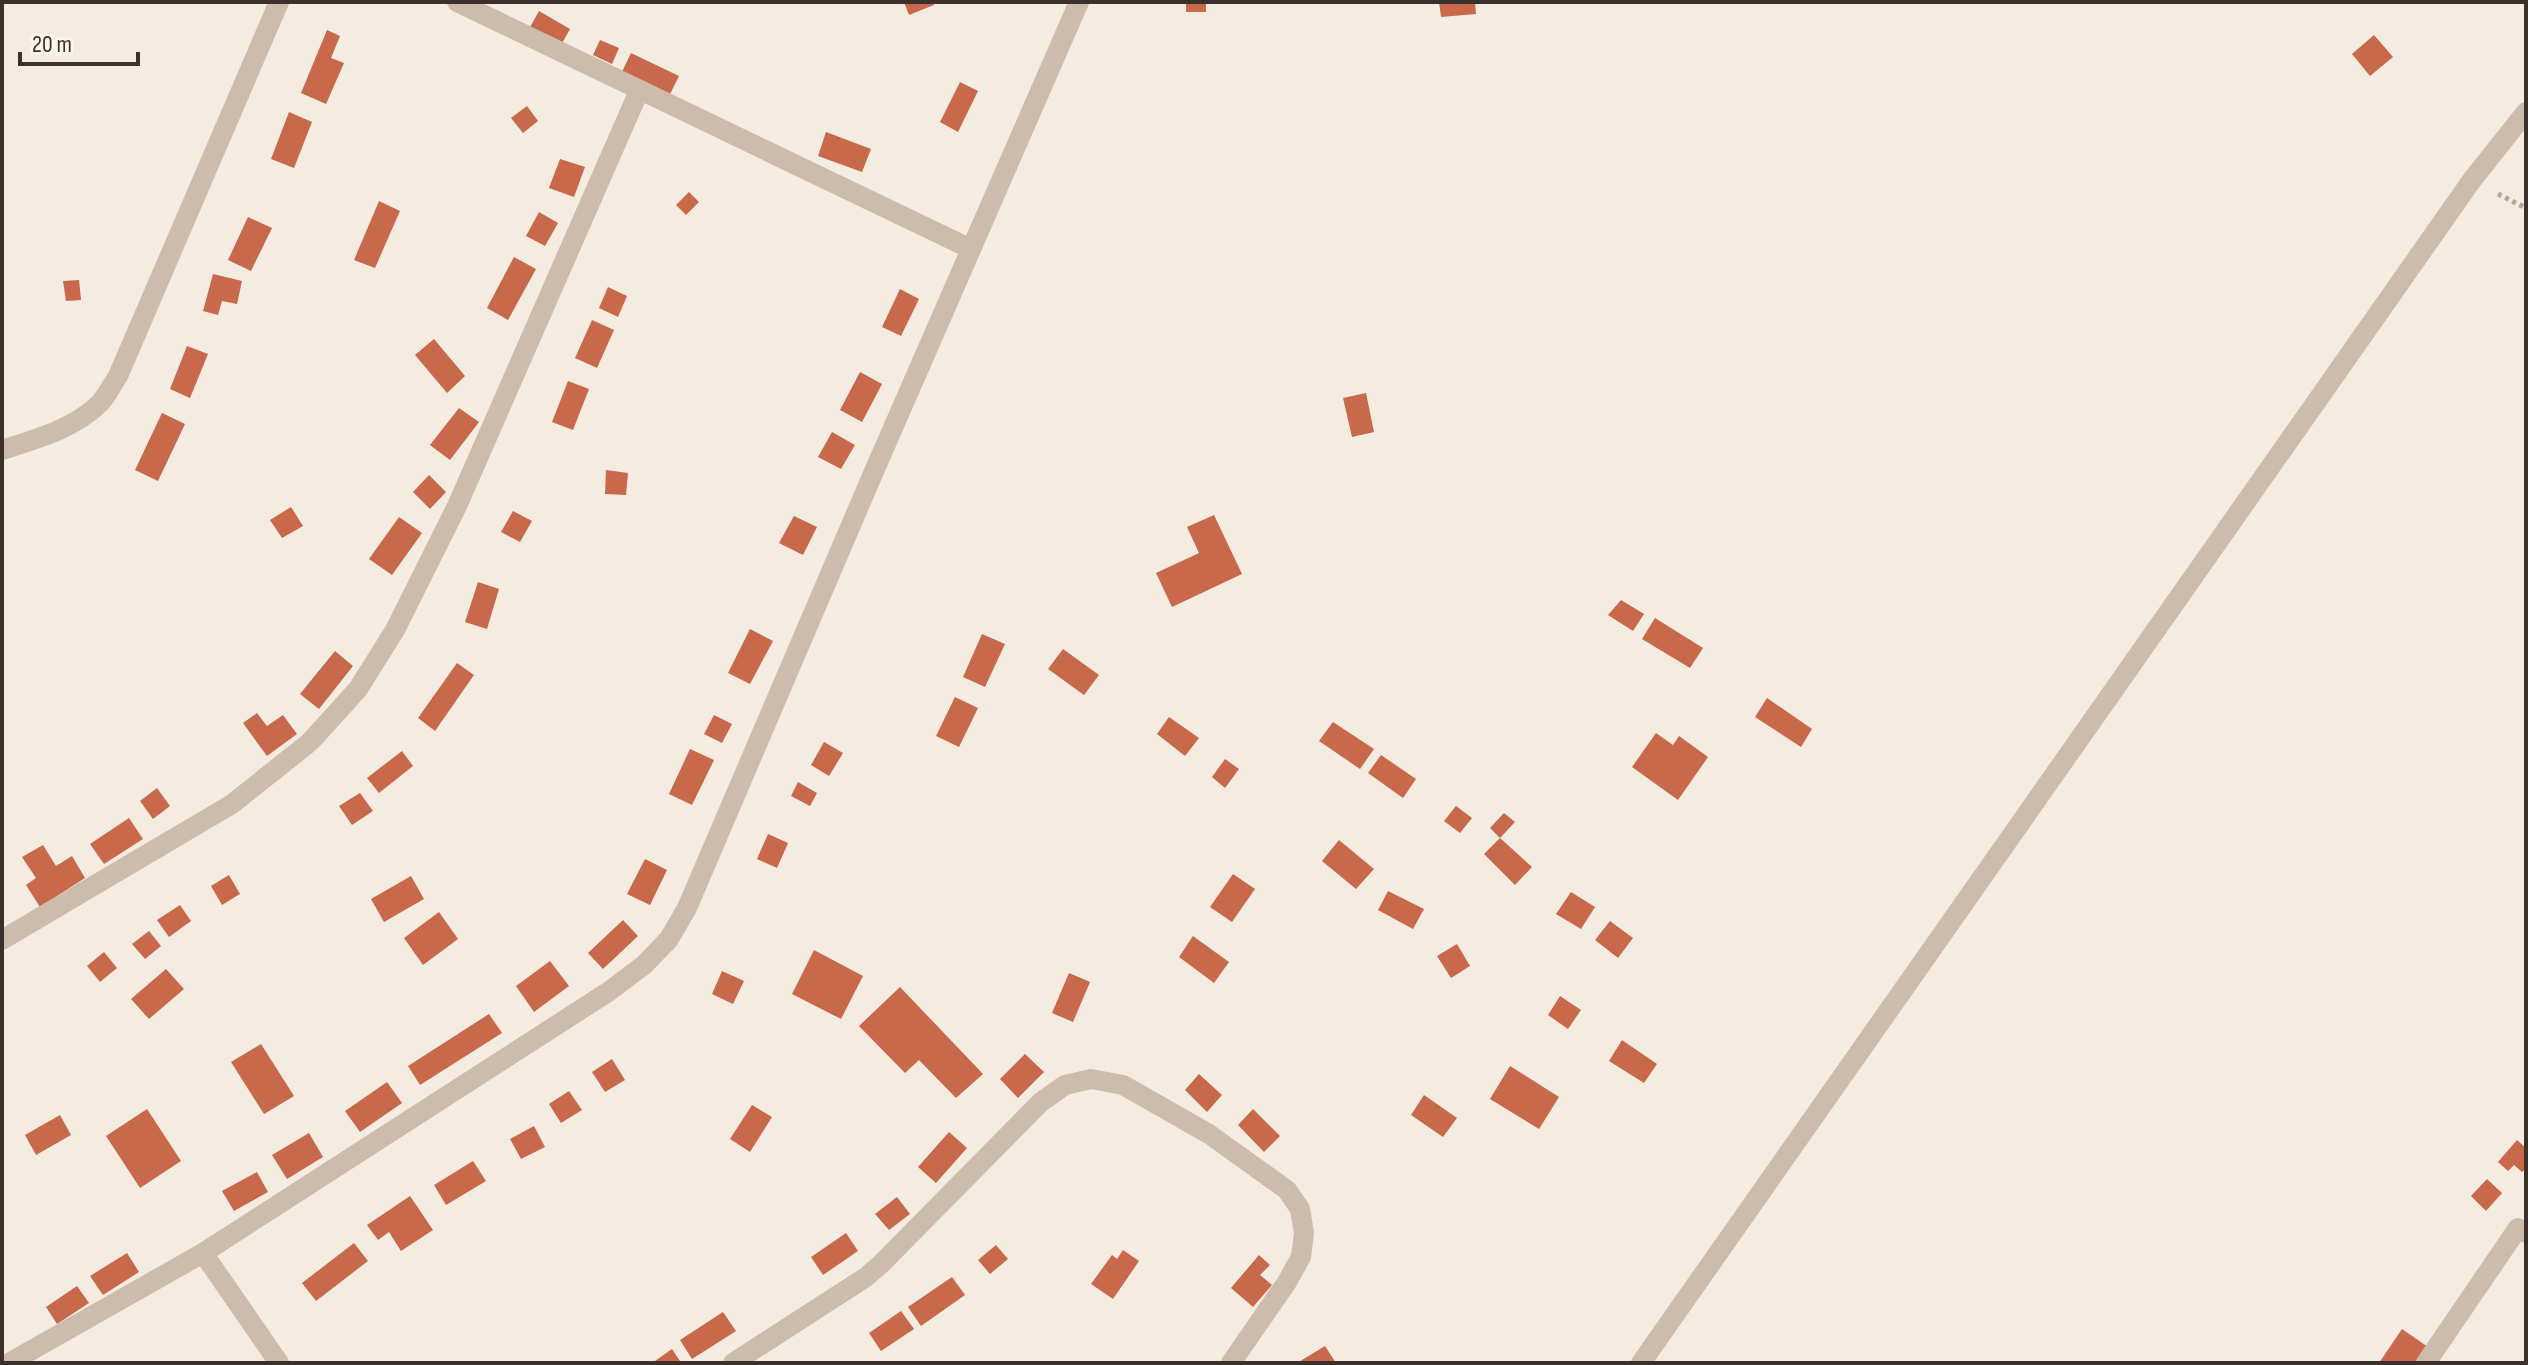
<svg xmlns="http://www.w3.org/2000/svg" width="2528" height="1365" font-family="'Sofia Sans Condensed',sans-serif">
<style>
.building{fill:#c8694b}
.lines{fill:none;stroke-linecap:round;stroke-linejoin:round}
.path{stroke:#b9a596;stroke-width:5;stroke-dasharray:4 4;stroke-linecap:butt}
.minor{stroke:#cdbbac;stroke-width:20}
</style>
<rect width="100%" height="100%" fill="#f4ebe1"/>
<g class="building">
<path d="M 904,2 L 932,2 L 934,5 L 909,15 Z"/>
<rect x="1186" y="2" width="20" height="10"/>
<path d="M 1439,2 L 1475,2 L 1476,14 L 1441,17 Z"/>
<path d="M 539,11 L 570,29 L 560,47 L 529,29 Z"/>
<path d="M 327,30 L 340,36 L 331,58 L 344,63 L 326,104 L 301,93 Z"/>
<path d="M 2374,35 L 2393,57 L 2370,76 L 2352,54 Z"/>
<path d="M 600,40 L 619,48 L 612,64 L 593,55 Z"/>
<path d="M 631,53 L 679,76 L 669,96 L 621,74 Z"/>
<path d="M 960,82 L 978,91 L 958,132 L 940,122 Z"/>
<path d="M 527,106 L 538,121 L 523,133 L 511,118 Z"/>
<path d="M 289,112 L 312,122 L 294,168 L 271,159 Z"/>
<path d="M 826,132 L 871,149 L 862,172 L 818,156 Z"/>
<path d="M 560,159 L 585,167 L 574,197 L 549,188 Z"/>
<path d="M 689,192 L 699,202 L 686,215 L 676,205 Z"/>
<path d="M 379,201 L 400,211 L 375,268 L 354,260 Z"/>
<path d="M 539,212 L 558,223 L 545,246 L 526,236 Z"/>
<path d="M 248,217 L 272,228 L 251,271 L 228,260 Z"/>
<path d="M 514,257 L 536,269 L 508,320 L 487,308 Z"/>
<path d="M 213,274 L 242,281 L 237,304 L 222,301 L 218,315 L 203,311 Z"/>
<path d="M 79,280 L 81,300 L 66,301 L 63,281 Z"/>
<path d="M 608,287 L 627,296 L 618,317 L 599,308 Z"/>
<path d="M 900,289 L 919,299 L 901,336 L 882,327 Z"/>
<path d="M 592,320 L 614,330 L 597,368 L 575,358 Z"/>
<path d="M 434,339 L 465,376 L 447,393 L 415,355 Z"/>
<path d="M 187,346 L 208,354 L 190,398 L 170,389 Z"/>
<path d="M 860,372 L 882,384 L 862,422 L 840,410 Z"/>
<path d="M 568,381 L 589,389 L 573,430 L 552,422 Z"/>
<path d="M 1366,393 L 1374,432 L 1352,437 L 1343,398 Z"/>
<path d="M 459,408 L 479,422 L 450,460 L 430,445 Z"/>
<path d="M 162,413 L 185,424 L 158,481 L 135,470 Z"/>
<path d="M 832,432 L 855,445 L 841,469 L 818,457 Z"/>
<path d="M 606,470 L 628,473 L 626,495 L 605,494 Z"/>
<path d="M 429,475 L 446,492 L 430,509 L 413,492 Z"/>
<path d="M 291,507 L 303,526 L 282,538 L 270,520 Z"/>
<path d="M 513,511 L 532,521 L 520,542 L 501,532 Z"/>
<path d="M 1214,515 L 1242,574 L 1172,607 L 1156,573 L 1199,553 L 1187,527 Z"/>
<path d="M 794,516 L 817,527 L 803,555 L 779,543 Z"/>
<path d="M 399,517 L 422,533 L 392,575 L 369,559 Z"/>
<path d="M 478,582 L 499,589 L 487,629 L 465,622 Z"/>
<path d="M 1621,600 L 1644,614 L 1633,631 L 1608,615 Z"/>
<path d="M 1655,618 L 1703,648 L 1690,668 L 1642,639 Z"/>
<path d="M 750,629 L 773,641 L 750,684 L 728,673 Z"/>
<path d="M 982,634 L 1005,644 L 985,687 L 963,677 Z"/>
<path d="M 1063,649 L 1099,675 L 1084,695 L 1048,669 Z"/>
<path d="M 335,651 L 353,666 L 319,709 L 300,694 Z"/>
<path d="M 457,663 L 474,675 L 435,731 L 418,718 Z"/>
<path d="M 955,697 L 978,708 L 959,747 L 936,736 Z"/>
<path d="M 1767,698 L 1812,729 L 1801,747 L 1755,717 Z"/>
<path d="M 257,713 L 267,726 L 283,715 L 297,734 L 267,756 L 243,723 Z"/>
<path d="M 714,715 L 732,724 L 722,743 L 704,734 Z"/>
<path d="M 1169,717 L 1199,738 L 1185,756 L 1157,734 Z"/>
<path d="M 1333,722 L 1374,749 L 1360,769 L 1319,741 Z"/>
<path d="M 1656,733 L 1673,745 L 1679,736 L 1708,757 L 1678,800 L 1632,767 Z"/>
<path d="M 824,742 L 843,753 L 829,776 L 811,765 Z"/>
<path d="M 690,749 L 714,760 L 692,805 L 669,794 Z"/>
<path d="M 402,751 L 413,766 L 379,793 L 367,778 Z"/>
<path d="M 1381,755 L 1416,779 L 1403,798 L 1368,773 Z"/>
<path d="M 1225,759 L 1239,769 L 1225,788 L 1212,777 Z"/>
<path d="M 798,782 L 817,793 L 810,806 L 791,796 Z"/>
<path d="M 157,788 L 170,806 L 153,819 L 140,801 Z"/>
<path d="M 360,793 L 373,811 L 352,825 L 339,806 Z"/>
<path d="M 1456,806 L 1472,818 L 1460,833 L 1444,821 Z"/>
<path d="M 1504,813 L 1515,822 L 1500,838 L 1490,828 Z"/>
<path d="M 129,818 L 143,839 L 104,864 L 90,844 Z"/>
<path d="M 768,834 L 788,843 L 777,868 L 757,859 Z"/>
<path d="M 1500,838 L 1532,867 L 1515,885 L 1484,854 Z"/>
<path d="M 1339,840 L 1374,869 L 1356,889 L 1322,861 Z"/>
<path d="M 43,845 L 56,866 L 72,856 L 85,878 L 40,907 L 26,885 L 36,878 L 22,857 Z"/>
<path d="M 645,859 L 667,870 L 650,905 L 627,894 Z"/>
<path d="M 1233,874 L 1255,889 L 1232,922 L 1210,907 Z"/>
<path d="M 229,875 L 240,894 L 222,905 L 211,886 Z"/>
<path d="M 411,876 L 424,899 L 384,922 L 371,899 Z"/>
<path d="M 1388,891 L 1424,909 L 1413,929 L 1378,910 Z"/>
<path d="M 1571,892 L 1595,907 L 1581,929 L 1556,914 Z"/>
<path d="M 180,905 L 191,921 L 169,937 L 157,920 Z"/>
<path d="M 439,912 L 458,939 L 423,965 L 404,938 Z"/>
<path d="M 623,920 L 638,936 L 603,969 L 588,953 Z"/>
<path d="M 1610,921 L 1633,938 L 1618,958 L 1595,940 Z"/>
<path d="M 149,931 L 161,946 L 145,959 L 132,944 Z"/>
<path d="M 1193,936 L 1229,962 L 1214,983 L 1179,957 Z"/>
<path d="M 1457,944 L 1470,966 L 1451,978 L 1437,956 Z"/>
<path d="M 814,950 L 863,976 L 841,1019 L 792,994 Z"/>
<path d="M 104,952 L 117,968 L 100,982 L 87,966 Z"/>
<path d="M 550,961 L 569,986 L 534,1012 L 516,986 Z"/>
<path d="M 166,969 L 184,989 L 149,1019 L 131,999 Z"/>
<path d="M 722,971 L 744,981 L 733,1004 L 712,994 Z"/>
<path d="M 1069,973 L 1090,982 L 1073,1022 L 1052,1013 Z"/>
<path d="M 900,987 L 983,1074 L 956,1098 L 919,1060 L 905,1073 L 859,1026 Z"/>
<path d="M 1560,996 L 1581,1010 L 1568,1029 L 1548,1015 Z"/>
<path d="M 489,1014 L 502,1033 L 420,1085 L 408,1066 Z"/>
<path d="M 1622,1040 L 1657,1064 L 1644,1083 L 1609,1061 Z"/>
<path d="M 261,1044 L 294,1096 L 264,1114 L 231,1062 Z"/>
<path d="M 1025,1054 L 1044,1072 L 1018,1098 L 1000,1079 Z"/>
<path d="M 612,1059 L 625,1080 L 605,1092 L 592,1072 Z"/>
<path d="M 1510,1066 L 1559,1097 L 1539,1129 L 1490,1099 Z"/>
<path d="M 1199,1074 L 1222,1095 L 1207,1112 L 1185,1090 Z"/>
<path d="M 387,1082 L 402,1103 L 360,1132 L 345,1111 Z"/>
<path d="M 569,1091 L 582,1110 L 561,1123 L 549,1104 Z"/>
<path d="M 1424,1095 L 1457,1118 L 1443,1137 L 1411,1115 Z"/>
<path d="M 752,1105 L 772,1117 L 750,1152 L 730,1139 Z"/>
<path d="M 147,1109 L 181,1161 L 140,1188 L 106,1136 Z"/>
<path d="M 1253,1109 L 1280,1136 L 1264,1152 L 1238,1125 Z"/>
<path d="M 60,1115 L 71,1135 L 36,1155 L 25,1135 Z"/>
<path d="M 534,1126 L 545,1147 L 521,1159 L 510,1139 Z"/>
<path d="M 949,1132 L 967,1148 L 936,1183 L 918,1167 Z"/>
<path d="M 309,1133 L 323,1157 L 287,1179 L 272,1155 Z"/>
<path d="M 2517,1140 L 2526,1148 L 2526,1168 L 2522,1172 L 2514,1165 L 2508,1171 L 2498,1162 Z"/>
<path d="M 473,1161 L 486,1181 L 446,1205 L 434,1185 Z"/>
<path d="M 257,1172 L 268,1192 L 234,1211 L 222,1191 Z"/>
<path d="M 2487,1179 L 2502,1193 L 2486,1211 L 2471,1196 Z"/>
<path d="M 410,1196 L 433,1230 L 401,1251 L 389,1232 L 378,1240 L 367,1225 Z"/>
<path d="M 897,1197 L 910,1214 L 889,1230 L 875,1214 Z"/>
<path d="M 846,1233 L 858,1251 L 823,1275 L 811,1257 Z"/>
<path d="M 354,1243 L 368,1261 L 316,1301 L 302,1283 Z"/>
<path d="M 996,1245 L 1008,1259 L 990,1274 L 978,1260 Z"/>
<path d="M 1123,1250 L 1139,1261 L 1113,1299 L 1091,1284 L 1112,1255 L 1117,1259 Z"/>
<path d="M 127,1253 L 139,1272 L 103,1295 L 90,1276 Z"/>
<path d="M 1259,1255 L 1270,1265 L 1260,1275 L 1272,1285 L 1253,1307 L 1231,1288 Z"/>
<path d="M 952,1277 L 965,1295 L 921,1326 L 908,1307 Z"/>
<path d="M 77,1286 L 89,1303 L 57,1324 L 46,1307 Z"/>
<path d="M 901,1311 L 914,1329 L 881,1351 L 869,1333 Z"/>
<path d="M 723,1312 L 736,1331 L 692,1359 L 680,1340 Z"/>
<path d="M 2402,1329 L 2428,1347 L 2416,1363 L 2379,1363 Z"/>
<path d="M 1325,1346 L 1336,1363 L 1297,1363 Z"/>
<path d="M 672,1349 L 680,1361 L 657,1363 L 655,1361 Z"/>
</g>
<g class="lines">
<path class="path" d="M 2498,194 L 2526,208"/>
<g class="minor">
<path d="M 457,2 L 971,249"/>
<path d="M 2,450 C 36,439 74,429 100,403 C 107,395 112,385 118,376 L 279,2"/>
<path d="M 2,940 L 232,804 L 310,742 L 358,689 L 395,630 L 457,506 L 639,91"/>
<path d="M 203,1253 L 279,1363"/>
<path d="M 9,1363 L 203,1253 L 608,992 L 644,965 L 669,939 L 687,908 L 872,476 L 1079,2"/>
<path d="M 733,1363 L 866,1277 L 881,1264 L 1041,1102 L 1065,1085 L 1091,1079 L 1123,1085 L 1209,1134 L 1287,1190 L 1300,1209 L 1304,1233 L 1301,1257 L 1287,1282 L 1231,1363"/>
<path d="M 1641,1363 L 2472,180 L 2526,112"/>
<path d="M 2426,1363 L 2518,1228 L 2526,1233"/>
</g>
</g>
<rect width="2528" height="1365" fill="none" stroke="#3b302b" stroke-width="8"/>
<path d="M20 52v12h118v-12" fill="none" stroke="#3b302b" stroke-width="4"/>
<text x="32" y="52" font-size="24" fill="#3b302b" stroke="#fbf5ee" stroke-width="6" paint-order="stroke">20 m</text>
</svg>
